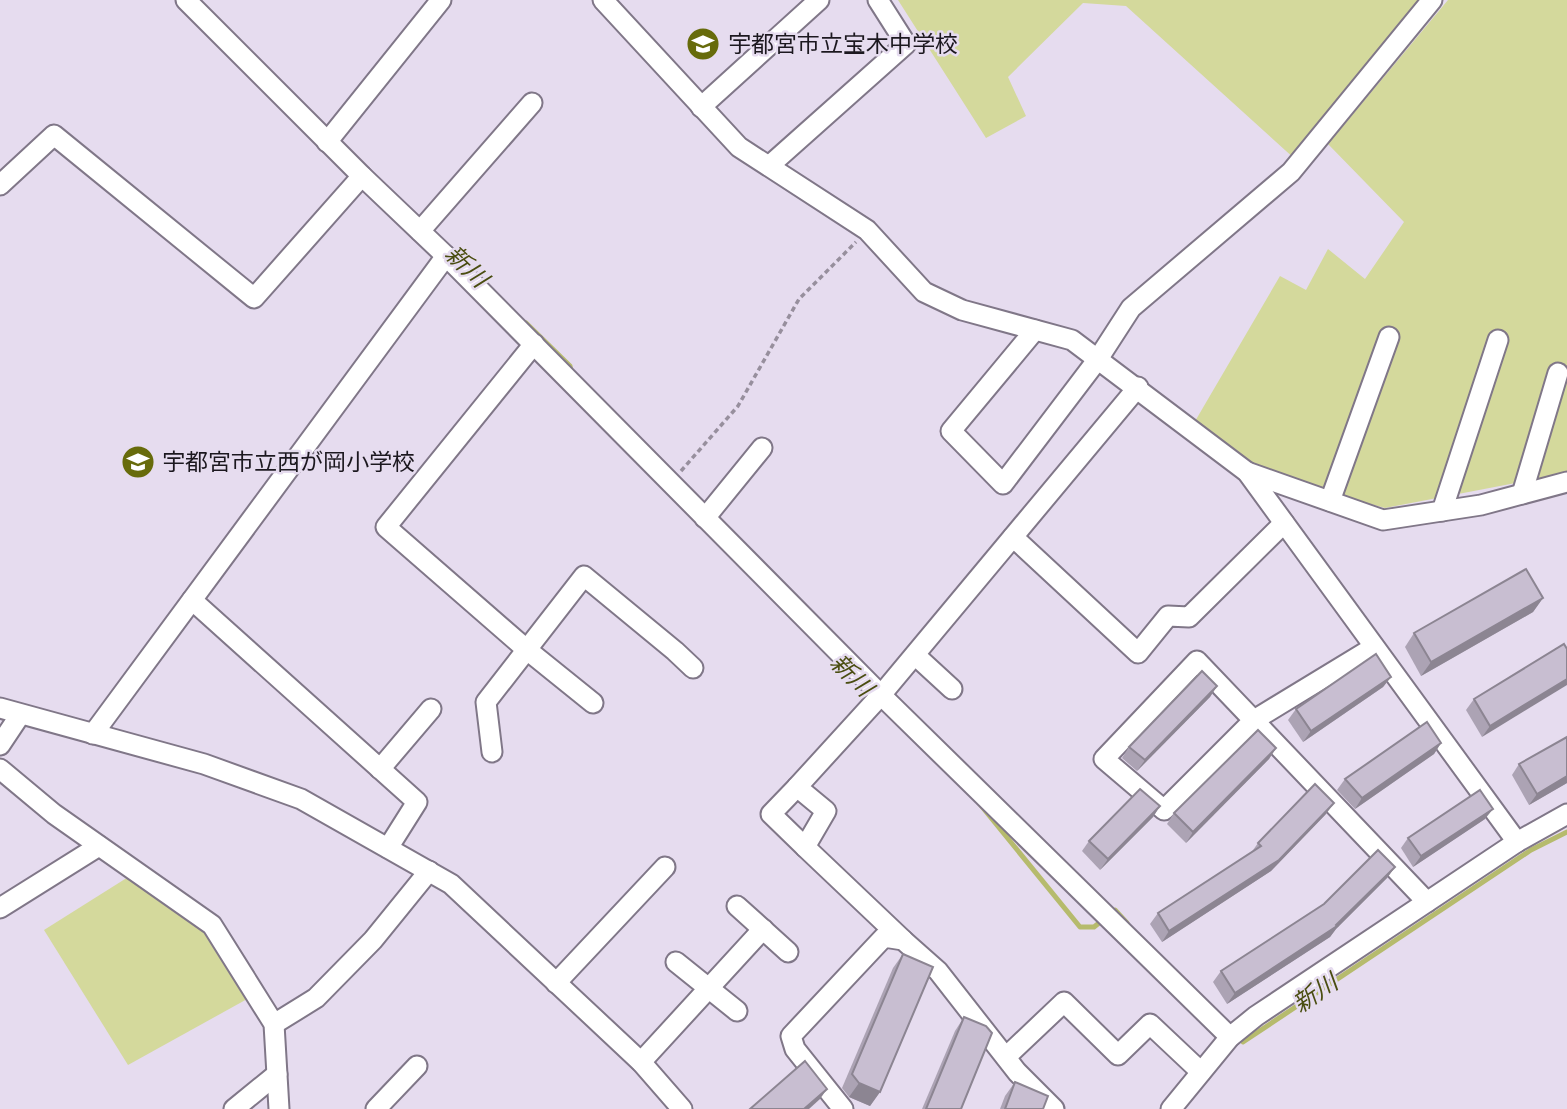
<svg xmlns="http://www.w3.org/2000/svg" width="1567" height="1109" font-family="'Space Grotesk','Noto Sans JP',sans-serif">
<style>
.green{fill:#d4d99c}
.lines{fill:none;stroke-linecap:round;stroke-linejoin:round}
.stream{stroke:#b6bb6d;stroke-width:5}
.minor-casing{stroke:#807788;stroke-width:23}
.path{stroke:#978f9d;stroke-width:3.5;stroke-dasharray:5 3.5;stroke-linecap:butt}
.minor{stroke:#fff;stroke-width:19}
.wall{fill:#aca3b4}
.shaded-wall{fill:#8c8592}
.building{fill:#c8bed1;stroke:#8c8592;stroke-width:2}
.labels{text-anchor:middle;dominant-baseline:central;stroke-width:5;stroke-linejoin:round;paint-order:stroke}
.poi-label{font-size:23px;fill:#1c181f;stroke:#e6dcef;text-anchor:start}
.water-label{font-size:24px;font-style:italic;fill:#4a4d11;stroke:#e6dcef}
</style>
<rect width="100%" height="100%" fill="#e6dcef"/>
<g class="green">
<path d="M 898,0 L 1430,0 L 1296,160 L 1126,6 L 1083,3 L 1008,77 L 1026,116 L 986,138 Z"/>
<path d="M 1448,0 L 1567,0 L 1567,473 L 1385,508 L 1256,472 L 1194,423 L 1280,276 L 1306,290 L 1328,249 L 1365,279 L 1404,222 L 1328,144 Z"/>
<path d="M 133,874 L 205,927 L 249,998 L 128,1065 L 44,930 Z"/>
</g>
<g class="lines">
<g class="stream">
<path d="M 526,323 L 570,366 L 572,375"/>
<path d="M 979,803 L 1080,927 L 1094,927 L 1104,919"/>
<path d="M 1111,913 L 1115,910 L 1127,923"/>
<path d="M 1239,1037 L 1243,1042 L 1531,850 L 1567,832"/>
</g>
<defs>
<g id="minor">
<path d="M 186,0 L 362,176 L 446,256 L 881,695 L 1230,1037"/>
<path d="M 603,0 L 739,147 L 867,230 L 924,292 L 962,310 L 1072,340 L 1247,472 L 1517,842"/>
<path d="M 701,107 L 819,0"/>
<path d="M 327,142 L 441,0"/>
<path d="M 769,166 L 906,44 L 878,0"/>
<path d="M 0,185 L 54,135 L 254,298 L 362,176"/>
<path d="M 420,231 L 532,103"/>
<path d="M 1035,330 L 951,431 L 1003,484 L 1098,359 L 1131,308 L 1291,172 L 1432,0"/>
<path d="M 534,344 L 386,527 L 526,649 L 593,703"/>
<path d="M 1247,472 L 1383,520 L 1481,505 L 1567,482"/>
<path d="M 1522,494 L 1558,373"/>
<path d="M 1330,501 L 1389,337"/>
<path d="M 1442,511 L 1498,340"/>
<path d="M 705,518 L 762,448"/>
<path d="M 1013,537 L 1138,653 L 1168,616 L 1189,617 L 1284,523"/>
<path d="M 192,600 L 417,802 L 388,848"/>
<path d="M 1374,647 L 1254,720 L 1164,810 L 1104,759 L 1197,661 L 1427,902"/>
<path d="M 915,655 L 952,689"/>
<path d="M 0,708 L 204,764 L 301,799 L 451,884 L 641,1062 L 682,1109"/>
<path d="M 93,734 L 446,256"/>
<path d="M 0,745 L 20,715"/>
<path d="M 492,752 L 486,702 L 584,576 L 675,651 L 693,668"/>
<path d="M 0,769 L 54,814 L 212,925 L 274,1024 L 279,1109"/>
<path d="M 380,769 L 431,709"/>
<path d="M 797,787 L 771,814 L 805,847"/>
<path d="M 737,906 L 788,952"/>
<path d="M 0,908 L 99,846"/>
<path d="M 903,940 L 805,847 L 826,811 L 797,787 L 881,695 L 1138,387"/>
<path d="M 676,962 L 737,1011"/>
<path d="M 556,983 L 665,867"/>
<path d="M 274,1024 L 316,998 L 373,940 L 429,871"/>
<path d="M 1006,1057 L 1064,1002 L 1118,1055 L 1150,1024 L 1201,1072"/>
<path d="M 641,1062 L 763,929"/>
<path d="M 234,1109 L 277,1074"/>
<path d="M 376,1109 L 417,1066"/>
<path d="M 843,1109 L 795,1049 L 791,1036 L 884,937 L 903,940 L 938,971 L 1017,1072 L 1054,1109"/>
<path d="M 1171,1109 L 1230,1037 L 1256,1016 L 1517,842 L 1567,814"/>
</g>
</defs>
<use href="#minor" class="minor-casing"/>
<path class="path" d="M 681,471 L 738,406 L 799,299 L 856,242"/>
<use href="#minor" class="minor"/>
</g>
<g class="wall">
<path d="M 1543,598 L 1533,612 L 1421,676 L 1405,647 L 1414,633 Z"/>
<path d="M 1564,644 L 1482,737 L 1466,710 L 1474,699 Z"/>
<path d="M 1391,677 L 1383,687 L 1303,742 L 1288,720 L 1296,709 Z"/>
<path d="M 1217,686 L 1210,697 L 1137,771 L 1122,758 L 1129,747 Z"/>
<path d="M 1441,743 L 1434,754 L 1355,809 L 1337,790 L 1345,779 Z"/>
<path d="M 1276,748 L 1269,759 L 1186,843 L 1167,824 L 1174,813 Z"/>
<path d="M 1519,764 L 1567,783 L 1529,805 L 1512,775 Z"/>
<path d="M 1160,806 L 1153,817 L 1100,870 L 1082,851 L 1089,841 Z"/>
<path d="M 1326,814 L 1271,871 L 1162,942 L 1150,924 L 1158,913 L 1251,853 L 1258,843 Z"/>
<path d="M 1485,819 L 1413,867 L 1401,848 L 1408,838 Z"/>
<path d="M 1395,867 L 1387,878 L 1336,929 L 1330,937 L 1227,1004 L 1213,982 L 1221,971 Z"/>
<path d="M 903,954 L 880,1092 L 870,1106 L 849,1097 L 842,1088 L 893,968 Z"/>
<path d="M 964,1017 L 961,1109 L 922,1109 L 955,1031 Z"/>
<path d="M 1015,1082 L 1043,1109 L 1000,1109 L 1005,1096 Z"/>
</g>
<g class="shaded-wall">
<path d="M 1543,598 L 1533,612 L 1421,676 L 1431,662 Z"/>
<path d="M 1391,677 L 1383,687 L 1303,742 L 1311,731 Z"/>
<path d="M 1567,679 L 1567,685 L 1482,737 L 1490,726 Z"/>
<path d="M 1217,686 L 1210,697 L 1137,771 L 1145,760 Z"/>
<path d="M 1441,743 L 1434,754 L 1355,809 L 1362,798 Z"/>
<path d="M 1276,748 L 1269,759 L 1186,843 L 1193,832 Z"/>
<path d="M 1567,776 L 1567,783 L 1529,805 L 1537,794 Z"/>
<path d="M 1334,803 L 1326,814 L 1271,871 L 1162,942 L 1169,931 Z"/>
<path d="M 1160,806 L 1153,817 L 1100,870 L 1108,859 Z"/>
<path d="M 1493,809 L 1485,819 L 1413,867 L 1421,856 Z"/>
<path d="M 1395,867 L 1387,878 L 1336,929 L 1330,937 L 1227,1004 L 1235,993 L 1336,925 Z"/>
<path d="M 859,1083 L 880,1092 L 870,1106 L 849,1097 Z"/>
<path d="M 827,1089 L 820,1099 L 809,1109 L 804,1109 Z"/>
</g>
<g class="building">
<path d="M 1526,569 L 1543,598 L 1431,662 L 1414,633 Z"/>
<path d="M 1564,644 L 1567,649 L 1567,679 L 1490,726 L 1474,699 Z"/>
<path d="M 1376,654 L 1391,677 L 1311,731 L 1296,709 Z"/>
<path d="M 1202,671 L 1217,686 L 1145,760 L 1129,747 Z"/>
<path d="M 1427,722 L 1441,743 L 1362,798 L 1345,779 Z"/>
<path d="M 1258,730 L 1276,748 L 1193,832 L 1174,813 Z"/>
<path d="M 1567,737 L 1567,776 L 1537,794 L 1519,764 Z"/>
<path d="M 1315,784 L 1334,803 L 1279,860 L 1169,931 L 1158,913 L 1261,846 L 1258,843 Z"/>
<path d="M 1140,789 L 1160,806 L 1108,859 L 1089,841 Z"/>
<path d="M 1480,790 L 1493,809 L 1421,856 L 1408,838 Z"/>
<path d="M 1378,850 L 1395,867 L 1336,925 L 1337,926 L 1235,993 L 1221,971 L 1324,904 Z"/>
<path d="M 903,954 L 933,967 L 880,1092 L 859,1083 L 852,1074 Z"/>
<path d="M 964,1017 L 986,1026 L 992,1033 L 961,1109 L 926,1109 Z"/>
<path d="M 805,1061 L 827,1089 L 804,1109 L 750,1109 Z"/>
<path d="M 1015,1082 L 1048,1096 L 1043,1109 L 1005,1109 Z"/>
</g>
<defs>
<symbol id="school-disc" viewBox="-11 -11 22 22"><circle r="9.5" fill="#676b0b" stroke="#e6dcef"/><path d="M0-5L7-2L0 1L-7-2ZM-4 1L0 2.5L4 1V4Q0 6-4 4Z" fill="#fff"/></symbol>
</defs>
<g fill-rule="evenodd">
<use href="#school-disc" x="684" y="25" width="38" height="38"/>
<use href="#school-disc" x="119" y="443" width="38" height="38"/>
</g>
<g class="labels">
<g class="poi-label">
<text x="728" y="44">宇都宮市立宝木中学校</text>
<text x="162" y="462">宇都宮市立西が岡小学校</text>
</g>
<g class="water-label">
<text transform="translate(467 266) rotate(44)">新川</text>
<text transform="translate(852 675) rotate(45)">新川</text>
<text transform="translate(1315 993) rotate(-34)">新川</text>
</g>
</g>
</svg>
